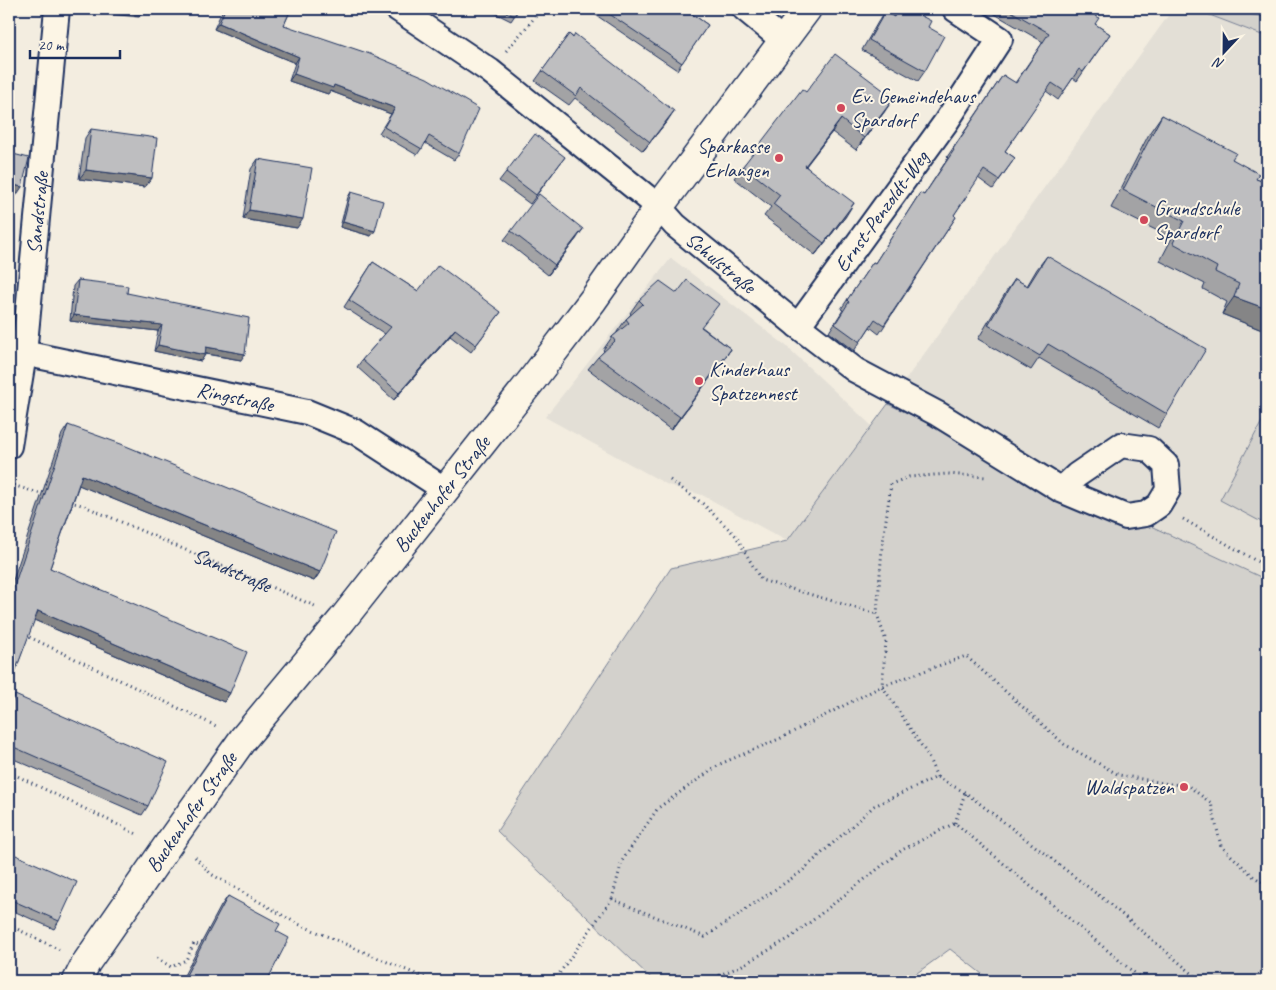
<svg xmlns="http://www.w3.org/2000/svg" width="1276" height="990" font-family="Caveat,sans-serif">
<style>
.built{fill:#e3dfd6}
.green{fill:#d3d1cc;stroke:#778095}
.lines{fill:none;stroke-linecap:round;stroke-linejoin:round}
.minor-casing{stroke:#1b2f5e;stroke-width:28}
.tertiary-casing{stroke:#1b2f5e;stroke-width:31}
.path{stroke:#1b2f5e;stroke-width:3;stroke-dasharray:1 4;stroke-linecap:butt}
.minor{stroke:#fcf5e5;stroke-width:24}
.tertiary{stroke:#fcf5e5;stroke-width:28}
.wall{fill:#a3a3a5;stroke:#1b2f5e}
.shaded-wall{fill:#858586;stroke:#1b2f5e}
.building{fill:#bebec0;stroke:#1b2f5e}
.poi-dot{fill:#d1495b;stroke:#fcf5e5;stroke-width:2}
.labels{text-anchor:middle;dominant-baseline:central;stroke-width:4;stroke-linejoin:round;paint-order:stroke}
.poi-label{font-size:21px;fill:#1b2f5e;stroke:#fcf5e5;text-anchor:start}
.street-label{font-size:21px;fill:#1b2f5e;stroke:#fcf5e5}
</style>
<rect width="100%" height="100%" fill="#f3ede0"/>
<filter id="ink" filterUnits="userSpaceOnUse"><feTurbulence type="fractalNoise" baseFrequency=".02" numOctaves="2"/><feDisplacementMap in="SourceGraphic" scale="10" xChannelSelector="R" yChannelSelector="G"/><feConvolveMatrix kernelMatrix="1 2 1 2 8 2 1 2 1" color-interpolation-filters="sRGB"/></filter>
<g filter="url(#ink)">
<g class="built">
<path d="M 1173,9 L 1194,9 L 1267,37 L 1267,580 L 888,404 Z"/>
<path d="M 1216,9 L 1267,9 L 1267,17 Z"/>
<path d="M 671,258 L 785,345 L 872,426 L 787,541 L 702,495 L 668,485 L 545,417 Z"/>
</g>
<g class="green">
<path d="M 1194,9 L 1216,9 L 1267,17 L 1267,37 Z"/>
<path d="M 888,404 L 1267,580 L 1267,981 L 991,981 L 950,949 L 906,981 L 654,981 L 497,831 L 671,568 L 787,541 Z"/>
<path d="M 1267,412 L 1267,525 L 1220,500 Z"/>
</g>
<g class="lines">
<defs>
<g id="minor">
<path id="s2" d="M 398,9 L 490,71 L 659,207 L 675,225 L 798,326 L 855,370 L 938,414 L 1061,490 L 1126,517 L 1146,514 L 1159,505 L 1168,490 L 1166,465 L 1149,449 L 1121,445 L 1077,475 L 1061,490"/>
<path d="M 745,9 L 784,41"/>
<path id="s3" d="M 798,326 L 946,122 L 1000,39 L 955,9"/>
<path id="s4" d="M 9,350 L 307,412 L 356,432 L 444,489"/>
<path id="s5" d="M 9,446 L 24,354 L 57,9"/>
</g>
<g id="tertiary">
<path id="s6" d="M 77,981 L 86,963 L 174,836 L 243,739 L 342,620 L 532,380 L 593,300 L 659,207 L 807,9"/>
</g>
</defs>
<use href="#minor" class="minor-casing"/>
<use href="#tertiary" class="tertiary-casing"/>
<g class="path">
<path d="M 506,51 L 542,9"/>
<path d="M 670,480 L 703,504 L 736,536 L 761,580 L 877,614"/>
<path d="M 9,484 L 45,495"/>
<path id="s1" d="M 70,502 L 82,505 L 317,607"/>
<path d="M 1183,519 L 1267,567"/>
<path d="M 25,635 L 216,726"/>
<path d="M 9,772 L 139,835"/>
<path d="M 937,777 L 927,754 L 882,686 L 886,641 L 877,614 L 882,548 L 891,484 L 909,477 L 948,474 L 986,477"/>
<path d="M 955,823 L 965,793"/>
<path d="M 195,857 L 211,874 L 296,923 L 432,981"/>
<path d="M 612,899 L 622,861 L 658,808 L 720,764 L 779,739 L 882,686 L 966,656 L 1064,744 L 1119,775 L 1169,784 L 1187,785 L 1211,803 L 1221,846 L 1253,876 L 1267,885"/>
<path d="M 9,925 L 60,950"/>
<path d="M 157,958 L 171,967 L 186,960 L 194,943 L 200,946"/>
<path d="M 554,981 L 612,899 L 705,937 L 801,872 L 874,806 L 937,777 L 966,793 L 1106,901 L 1201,981"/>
<path d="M 705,981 L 739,967 L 790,938 L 902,850 L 955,823 L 1144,981"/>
</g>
<use href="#minor" class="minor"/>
<use href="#tertiary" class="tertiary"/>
</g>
<g class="wall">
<path d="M 223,9 L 291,9 L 284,25 L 459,154 L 454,160 L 425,143 L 417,155 L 379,133 L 391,114 L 330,91 L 328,94 L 289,81 L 295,63 L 214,29 Z"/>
<path d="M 487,9 L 519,9 L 511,21 Z"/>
<path d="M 592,9 L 685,9 L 708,25 L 677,70 L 590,11 Z"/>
<path d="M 898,9 L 908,9 L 928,27 L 925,71 L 918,81 L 862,50 L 878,22 L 885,12 L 893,16 Z"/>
<path d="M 986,9 L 1086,9 L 1095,24 L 1110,34 L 1077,81 L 1073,78 L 1058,100 L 1046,91 L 1005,151 L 1015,158 L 993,189 L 978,178 L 954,215 L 956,217 L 879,334 L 870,327 L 854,351 L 829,332 L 843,310 L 841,309 L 873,262 L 875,263 L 920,193 L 924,195 L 948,158 L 947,157 L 1003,75 L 1015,83 L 1043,42 Z"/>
<path d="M 569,34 L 668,120 L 643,151 L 575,98 L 569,105 L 535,81 Z"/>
<path d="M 806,92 L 885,111 L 856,150 L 832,132 L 806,166 L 846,216 L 815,255 L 764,216 L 771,207 L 734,178 L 743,166 Z"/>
<path d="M 1162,115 L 1232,159 L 1256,179 L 1267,183 L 1267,332 L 1222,314 L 1227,302 L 1203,289 L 1205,284 L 1160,261 L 1172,238 L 1111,208 L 1150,132 Z"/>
<path d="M 91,129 L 152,178 L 145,187 L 79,179 L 85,138 Z"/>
<path d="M 565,157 L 530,204 L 499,181 L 506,172 Z"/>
<path d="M 258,159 L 297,228 L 243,219 L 251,169 Z"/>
<path d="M 351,192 L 371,236 L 340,227 L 348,197 Z"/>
<path d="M 511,231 L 577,238 L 548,275 L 504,240 Z"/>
<path d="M 1047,256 L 1167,414 L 1158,428 L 1039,358 L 1031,370 L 978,339 L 1006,292 L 1015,279 L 1027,286 L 1037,269 Z"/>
<path d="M 373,262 L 418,291 L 501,312 L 471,352 L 450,336 L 394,400 L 357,367 L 362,360 L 385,334 L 344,307 Z"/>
<path d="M 78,280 L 127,293 L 241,360 L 205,354 L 201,361 L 154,351 L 158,331 L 70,321 L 73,286 Z"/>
<path d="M 639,300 L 702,327 L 731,349 L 671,430 L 588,369 L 598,357 L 604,351 L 603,350 L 612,337 L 617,333 L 617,332 L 626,319 L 631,314 L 630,313 Z"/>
<path d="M 68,425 L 320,572 L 314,581 L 79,485 L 50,568 L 230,693 L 224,702 L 34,620 L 9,688 L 9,592 L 62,434 Z"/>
<path d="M 15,695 L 148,806 L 142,815 L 9,757 L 9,703 Z"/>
<path d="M 9,852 L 59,921 L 54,929 L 9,909 Z"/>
<path d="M 228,896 L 276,931 L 267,981 L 181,981 L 221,906 Z"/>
</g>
<g class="shaded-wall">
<path d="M 93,9 L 145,9 L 139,17 L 91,12 Z"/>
<path d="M 219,23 L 299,57 L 295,63 L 214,29 Z"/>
<path d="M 294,74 L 334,85 L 395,108 L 391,114 L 330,91 L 328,94 L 289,81 Z"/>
<path d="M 894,98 L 885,111 L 856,150 L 864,138 Z"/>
<path d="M 674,111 L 668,120 L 643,151 L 650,142 Z"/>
<path d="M 841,119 L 832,132 L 796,178 L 805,166 Z"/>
<path d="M 86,170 L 152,178 L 145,187 L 79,179 Z"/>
<path d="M 10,184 L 22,187 L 16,196 L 9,194 Z"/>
<path d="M 854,203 L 846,216 L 815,255 Z"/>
<path d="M 249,210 L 303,219 L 297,228 L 243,219 Z"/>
<path d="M 343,222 L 375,231 L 371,236 L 340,227 Z"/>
<path d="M 583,229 L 577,238 L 548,275 L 555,265 Z"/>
<path d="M 1234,297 L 1267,309 L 1267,332 L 1222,314 Z"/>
<path d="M 74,315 L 162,325 L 158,331 L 70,321 Z"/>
<path d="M 455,329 L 450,336 L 394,400 L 399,393 Z"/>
<path d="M 158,345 L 205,355 L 201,361 L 154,351 Z"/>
<path d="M 206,347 L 245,354 L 241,360 L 202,353 Z"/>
<path d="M 731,349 L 722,362 L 671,430 L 680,417 Z"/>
<path d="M 82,475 L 320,572 L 314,581 L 76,484 Z"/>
<path d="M 38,611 L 230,693 L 224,702 L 32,619 Z"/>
</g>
<g class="building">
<path d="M 225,9 L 291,9 L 284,25 L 370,54 L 427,78 L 479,109 L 459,154 L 429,136 L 422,149 L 384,127 L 395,108 L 334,85 L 333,88 L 294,74 L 299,57 L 219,23 Z"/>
<path d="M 500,9 L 519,9 L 514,16 Z"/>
<path d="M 602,9 L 685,9 L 708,25 L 682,63 Z"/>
<path d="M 898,9 L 908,9 L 931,21 L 928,27 L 944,36 L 925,71 L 869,40 L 885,12 L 894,17 Z"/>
<path d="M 1007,9 L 1086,9 L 1099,18 L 1095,24 L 1110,34 L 1083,72 L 1079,69 L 1064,91 L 1052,83 L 1005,151 L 1015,158 L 999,180 L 984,170 L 954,215 L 956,217 L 884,325 L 875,319 L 860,342 L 835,324 L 849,302 L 847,300 L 873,262 L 875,263 L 920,193 L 924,195 L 954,150 L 953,149 L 1003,75 L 1016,83 L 1049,33 Z"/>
<path d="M 569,34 L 573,38 L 575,34 L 674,111 L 650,142 L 581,88 L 576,96 L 542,71 Z"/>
<path d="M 835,54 L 894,98 L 864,138 L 841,119 L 805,166 L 854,203 L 824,243 L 773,204 L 780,195 L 743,166 L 802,89 L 806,92 Z"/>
<path d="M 1162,115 L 1236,153 L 1232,159 L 1259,174 L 1256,179 L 1267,183 L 1267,309 L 1234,297 L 1239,284 L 1215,272 L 1217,267 L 1173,243 L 1184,221 L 1123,190 Z"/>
<path d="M 91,129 L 157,138 L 152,178 L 86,170 Z"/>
<path d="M 535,134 L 565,157 L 536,195 L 506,172 Z"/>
<path d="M 9,153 L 29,158 L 22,187 L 10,184 L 9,192 Z"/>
<path d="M 258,159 L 312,168 L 303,219 L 249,210 Z"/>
<path d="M 351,192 L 383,201 L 375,231 L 343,222 Z"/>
<path d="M 539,194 L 583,229 L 555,265 L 511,231 Z"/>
<path d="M 1047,256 L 1206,349 L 1167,414 L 1048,344 L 1040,356 L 988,325 L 1015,279 L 1028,286 Z"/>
<path d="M 373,262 L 418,291 L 438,265 L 501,312 L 476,345 L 455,329 L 399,393 L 362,360 L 391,327 L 349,300 Z"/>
<path d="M 78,280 L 128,286 L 127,293 L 249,318 L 245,354 L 206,347 L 205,355 L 158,345 L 162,325 L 74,315 Z"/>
<path d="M 687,280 L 719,304 L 701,327 L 731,349 L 680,417 L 598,357 L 615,341 L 612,337 L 629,323 L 626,319 L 643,304 L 639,300 L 660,281 L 677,293 Z"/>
<path d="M 68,425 L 121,444 L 336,532 L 320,572 L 82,475 L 50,568 L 247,652 L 230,693 L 38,611 L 9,688 L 9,601 Z"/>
<path d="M 15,695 L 168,762 L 148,806 L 9,745 L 9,708 Z"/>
<path d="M 9,852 L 77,882 L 59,921 L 9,899 Z"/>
<path d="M 228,896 L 280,924 L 276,931 L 289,938 L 267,981 L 183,981 Z"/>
</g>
</g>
<g class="poi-dot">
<circle cx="841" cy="108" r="5"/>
<circle cx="779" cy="158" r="5"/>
<circle cx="1144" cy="220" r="5"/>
<circle cx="699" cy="381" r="5"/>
<circle cx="1184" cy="787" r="5"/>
</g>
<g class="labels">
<g class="poi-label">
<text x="851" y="96">Ev. Gemeindehaus<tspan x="851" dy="24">Spardorf</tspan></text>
<text x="769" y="146" text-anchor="end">Sparkasse<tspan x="769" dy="24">Erlangen</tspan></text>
<text x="1154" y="208">Grundschule<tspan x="1154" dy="24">Spardorf</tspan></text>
<text x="709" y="369">Kinderhaus<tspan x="709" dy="24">Spatzennest</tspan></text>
<text x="1174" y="787" text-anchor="end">Waldspatzen</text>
</g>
<g class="street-label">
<text stroke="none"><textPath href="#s3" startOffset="142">Ernst-Penzoldt-Weg</textPath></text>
<text stroke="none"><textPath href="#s5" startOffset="235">Sandstraße</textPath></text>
<text stroke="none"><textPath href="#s2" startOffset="411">Schulstraße</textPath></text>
<text stroke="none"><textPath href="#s4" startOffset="231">Ringstraße</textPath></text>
<text stroke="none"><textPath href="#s6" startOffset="609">Buckenhofer Straße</textPath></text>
<text stroke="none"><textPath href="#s1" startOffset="176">Sandstraße</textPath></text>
<text stroke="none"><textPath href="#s6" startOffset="204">Buckenhofer Straße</textPath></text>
</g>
</g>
<rect width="1276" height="990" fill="none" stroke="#fcf5e5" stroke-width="30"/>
<rect x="15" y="15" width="1246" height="960" fill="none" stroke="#1b2f5e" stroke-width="2" filter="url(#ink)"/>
<g transform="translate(1224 52) rotate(202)" stroke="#fcf5e5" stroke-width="4" paint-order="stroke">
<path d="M0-4L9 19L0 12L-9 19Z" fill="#1b2f5e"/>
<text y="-8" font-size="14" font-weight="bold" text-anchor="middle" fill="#1b2f5e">N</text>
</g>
<path d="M30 50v8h90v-8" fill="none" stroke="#1b2f5e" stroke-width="2.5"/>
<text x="38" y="50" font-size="15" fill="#1b2f5e" stroke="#fcf5e5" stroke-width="4" paint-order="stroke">20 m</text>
</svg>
